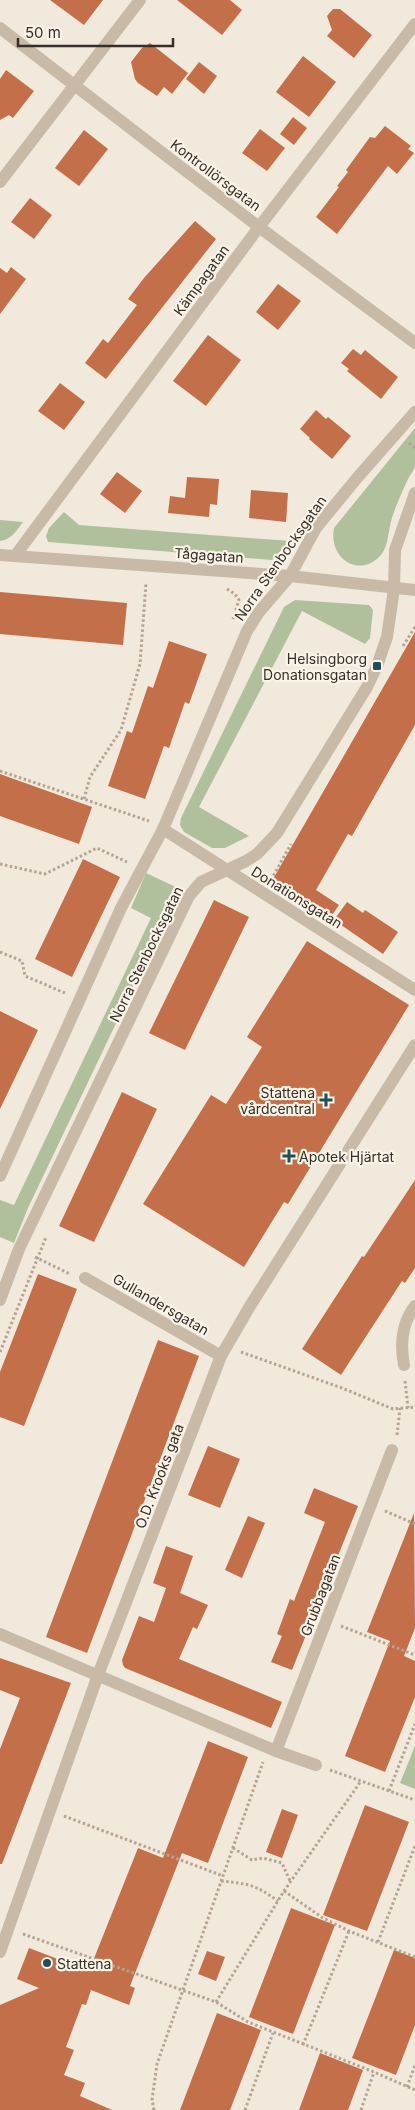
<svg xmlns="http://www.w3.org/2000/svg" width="415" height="2110" font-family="Inter,sans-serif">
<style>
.green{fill:#b1c09c}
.building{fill:#c36f49}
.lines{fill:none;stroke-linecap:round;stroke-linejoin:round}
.path{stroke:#b5a492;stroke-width:3;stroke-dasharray:2.5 2.5;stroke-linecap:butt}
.street{stroke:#c9baa8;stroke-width:12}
.poi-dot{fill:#1f4f57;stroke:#f9f3e8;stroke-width:2}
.labels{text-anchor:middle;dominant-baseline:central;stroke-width:4.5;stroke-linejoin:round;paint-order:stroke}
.street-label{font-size:14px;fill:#362e28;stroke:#f9f3e8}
.poi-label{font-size:14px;fill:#362e28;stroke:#f9f3e8;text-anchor:end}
</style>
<rect width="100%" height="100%" fill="#f1e9dc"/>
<g class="green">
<path d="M 415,428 C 415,440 415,454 415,466 C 414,471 410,475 408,479 C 402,492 396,505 392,518 C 388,530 389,545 381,555 C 360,579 328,559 334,528 Z"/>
<path d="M 64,512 L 79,525 L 290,541 L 272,560 L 48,542 L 46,536 L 49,528 Z"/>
<path d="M 0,520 L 23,522 C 17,530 11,540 0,541 Z"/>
<path d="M 295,600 L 369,605 L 373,610 L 370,638 L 365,644 L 302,611 L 199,807 L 249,836 L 225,848 L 212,848 L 184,832 L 180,825 L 181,818 L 284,607 Z"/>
<path d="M 146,873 L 180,889 L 28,1208 L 14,1243 L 0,1237 L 0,1200 L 14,1205 L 151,918 L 131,908 Z"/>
<path d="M 415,1746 L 415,1789 L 400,1783 Z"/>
</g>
<g class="building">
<path d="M 50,0 L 103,0 L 84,25 Z"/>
<path d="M 177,0 L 230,0 L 242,10 L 222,35 Z"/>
<path d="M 333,9 L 340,9 L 372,35 L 354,58 L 327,36 L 332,30 L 327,16 Z"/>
<path d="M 150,43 L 188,73 L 172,94 L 164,87 L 157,96 L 138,83 L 135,79 L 131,62 L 142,48 Z"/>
<path d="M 303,56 L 336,82 L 309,117 L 276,92 Z"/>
<path d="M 199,62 L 217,76 L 204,94 L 186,79 Z"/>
<path d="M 6,70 L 34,91 L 13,118 L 9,115 L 0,120 L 0,79 Z"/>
<path d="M 293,117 L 307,128 L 294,145 L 280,134 Z"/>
<path d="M 385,126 L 411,146 L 408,149 L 414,153 L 397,174 L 388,166 L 337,234 L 316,217 L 339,187 L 337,186 L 348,172 L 346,170 L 370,137 L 375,138 Z"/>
<path d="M 260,129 L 285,148 L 267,171 L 242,153 Z"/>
<path d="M 84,130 L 108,149 L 79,186 L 55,168 Z"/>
<path d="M 30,198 L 52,215 L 34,239 L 11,222 Z"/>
<path d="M 195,221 L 216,239 L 106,379 L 85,363 L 103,339 L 108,343 L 137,305 L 128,299 L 144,278 Z"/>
<path d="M 11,267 L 26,279 L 0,314 L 0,268 L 7,273 Z"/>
<path d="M 278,284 L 301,301 L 278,330 L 256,312 Z"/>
<path d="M 208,335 L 241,360 L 206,406 L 173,381 Z"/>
<path d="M 353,349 L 361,355 L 365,350 L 398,377 L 381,399 L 347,371 L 349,369 L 341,363 Z"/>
<path d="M 60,383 L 85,402 L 64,430 L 38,411 Z"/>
<path d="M 316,410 L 326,419 L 328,417 L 351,436 L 332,459 L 309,439 L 310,438 L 300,429 Z"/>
<path d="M 117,472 L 142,491 L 125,513 L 100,494 Z"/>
<path d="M 187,477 L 219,479 L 217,505 L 210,504 L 209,517 L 168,513 L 170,496 L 185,498 Z"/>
<path d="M 251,490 L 288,493 L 286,522 L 249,518 Z"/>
<path d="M 0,592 L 127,603 L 123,645 L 0,634 Z"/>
<path d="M 415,632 L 415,725 L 352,836 L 348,834 L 316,890 L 339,905 L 330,918 L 308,904 L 306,908 L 269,886 Z"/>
<path d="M 169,641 L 207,654 L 189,704 L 185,702 L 169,748 L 164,746 L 145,799 L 108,786 L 127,731 L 132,733 L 148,686 L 153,688 Z"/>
<path d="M 0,774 L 92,807 L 79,844 L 0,816 Z"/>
<path d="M 83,859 L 120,877 L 72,977 L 35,959 Z"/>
<path d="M 214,900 L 249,917 L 185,1050 L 149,1033 Z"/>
<path d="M 347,902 L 363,913 L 365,910 L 398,932 L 383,954 L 334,920 Z"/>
<path d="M 307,941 L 409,1005 L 288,1204 L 284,1202 L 244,1267 L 143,1204 L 211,1095 L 226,1104 L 262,1047 L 247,1037 Z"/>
<path d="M 0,1011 L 38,1030 L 0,1109 Z"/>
<path d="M 122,1092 L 157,1109 L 94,1242 L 59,1226 Z"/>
<path d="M 415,1180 L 415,1268 L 405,1283 L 402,1281 L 341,1375 L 302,1349 L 362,1256 L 364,1257 Z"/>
<path d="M 38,1274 L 77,1289 L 24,1426 L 0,1417 L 0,1372 Z"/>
<path d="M 158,1340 L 199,1356 L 87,1653 L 46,1637 Z"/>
<path d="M 208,1446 L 240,1459 L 220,1508 L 188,1495 Z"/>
<path d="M 314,1488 L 358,1506 L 292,1670 L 271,1662 L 282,1636 L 277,1634 L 290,1599 L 294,1601 L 325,1522 L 304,1513 Z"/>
<path d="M 414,1513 L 415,1628 L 404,1656 L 415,1661 L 415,1697 L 385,1772 L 345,1756 L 390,1641 L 367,1632 Z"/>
<path d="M 248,1516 L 265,1523 L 242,1578 L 225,1570 Z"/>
<path d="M 166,1546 L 193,1556 L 180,1593 L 208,1605 L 197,1629 L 193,1627 L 179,1659 L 282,1702 L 271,1728 L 125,1668 L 123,1665 L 122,1660 L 139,1616 L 154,1622 L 166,1588 L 153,1583 Z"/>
<path d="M 0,1658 L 71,1683 L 2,1864 L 0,1864 L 0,1749 L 20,1698 L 0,1690 Z"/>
<path d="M 208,1741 L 248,1757 L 208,1863 L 182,1853 L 130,1986 L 135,1988 L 129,2005 L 91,1990 L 86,2005 L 82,2004 L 66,2047 L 74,2050 L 64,2075 L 85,2083 L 80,2096 L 112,2110 L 0,2110 L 0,2005 L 39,1988 L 17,1979 L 29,1948 L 89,1971 L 138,1848 L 163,1858 Z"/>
<path d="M 365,1805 L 409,1822 L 367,1931 L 323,1915 Z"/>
<path d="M 282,1809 L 298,1815 L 282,1858 L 266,1852 Z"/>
<path d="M 291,1908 L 335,1925 L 293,2034 L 249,2017 Z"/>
<path d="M 394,1950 L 415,1958 L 415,2025 L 396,2075 L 352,2058 Z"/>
<path d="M 207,1951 L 225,1957 L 216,1981 L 198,1974 Z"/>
<path d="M 217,2013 L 261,2030 L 230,2110 L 180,2110 Z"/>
<path d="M 320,2053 L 363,2070 L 348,2110 L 299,2110 Z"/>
</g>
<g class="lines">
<g class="path">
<path d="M 409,443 L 415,448"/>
<path d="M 227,589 L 235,594 L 239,600 L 233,619"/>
<path d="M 403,646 L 415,627"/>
<path d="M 0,771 L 149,821"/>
<path d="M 84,799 L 90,777 L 121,730 L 140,664 L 146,583"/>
<path d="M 0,864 L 45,874 L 97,848 L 127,862"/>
<path d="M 271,880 L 291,844"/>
<path d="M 0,952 L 22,961 L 25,976 L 65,993"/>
<path d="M 35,1257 L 70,1274"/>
<path d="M 0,1352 L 46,1237"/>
<path d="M 241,1352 L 342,1388 L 393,1409 L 415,1407"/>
<path d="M 405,1381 L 408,1408"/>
<path d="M 397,1435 L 400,1408"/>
<path d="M 385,1511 L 415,1524"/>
<path d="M 341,1626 L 415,1655"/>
<path d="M 330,1770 L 415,1800"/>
<path d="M 389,1791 L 415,1724"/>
<path d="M 64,1816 L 223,1876"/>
<path d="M 233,1848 L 252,1860 L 263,1858 L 282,1863 L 290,1881"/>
<path d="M 221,1881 C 249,1884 254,1884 278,1901"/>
<path d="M 284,1891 L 323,1918 L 349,1931 L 415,1957"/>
<path d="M 23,1934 L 216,2002 L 248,2022 L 374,2072 L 415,2090"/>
<path d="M 378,1942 L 415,1846"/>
<path d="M 216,2002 L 284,1891 L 361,1781"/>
<path d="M 303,2045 L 349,1931"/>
<path d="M 407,2087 L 415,2065"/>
<path d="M 154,2110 L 152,2100 L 157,2064 L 263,1762"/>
<path d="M 245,2110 L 273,2033"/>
<path d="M 361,2110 L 374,2072"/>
</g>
<g class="street">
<path d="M 0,28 L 259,227 L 415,343"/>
<path d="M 0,182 L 140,0"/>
<path d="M 0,555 L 290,576 L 415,590"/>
<path d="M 15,556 L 259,227 L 415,24"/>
<path d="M 163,829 L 415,990"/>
<path d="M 0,1176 L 121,908 L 163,829 L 247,631 L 259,612 L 290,576 L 316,528 L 357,478 L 415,412"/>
<path d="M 85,1278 L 221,1356"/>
<path d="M 0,1300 L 19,1249 L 189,896 L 201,882 L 246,861 L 257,854 L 277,833 L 367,687 L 377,666 L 387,637 L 394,589 L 395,550 L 415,493"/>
<path d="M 404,1365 C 400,1344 402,1323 415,1306"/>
<path d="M 0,1634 L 276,1751 L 392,1450"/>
<path d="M 276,1751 L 316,1765"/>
<path d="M 0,1952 L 98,1675 L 221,1356 L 250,1306 L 415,1045"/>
</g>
</g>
<g class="poi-dot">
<rect x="372" y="661" width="10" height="10" rx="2.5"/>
<path d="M323.5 1092.5h5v5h5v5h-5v5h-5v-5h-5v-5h5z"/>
<path d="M286.5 1148.5h5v5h5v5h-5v5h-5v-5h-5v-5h5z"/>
<circle cx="47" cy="1963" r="5"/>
</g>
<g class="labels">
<g class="street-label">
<text transform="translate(216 175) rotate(37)">Kontrollörsgatan</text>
<text transform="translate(201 280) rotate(-54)">Kämpagatan</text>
<text transform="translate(209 555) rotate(4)">Tågagatan</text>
<text transform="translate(280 558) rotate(-55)">Norra Stenbocksgatan</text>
<text transform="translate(297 897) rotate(32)">Donationsgatan</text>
<text transform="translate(146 954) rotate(-64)">Norra Stenbocksgatan</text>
<text transform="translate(161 1304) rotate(30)">Gullandersgatan</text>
<text transform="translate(159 1476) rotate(-69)">O.D. Krooks gata</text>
<text transform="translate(320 1595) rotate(-69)">Grubbagatan</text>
</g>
<g class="poi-label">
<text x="367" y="658">Helsingborg<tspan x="367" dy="16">Donationsgatan</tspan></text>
<text x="315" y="1092">Stattena<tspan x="315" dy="16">vårdcentral</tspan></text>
<text x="299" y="1156" text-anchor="start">Apotek Hjärtat</text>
<text x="57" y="1963" text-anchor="start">Stattena</text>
</g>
</g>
<path d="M18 38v8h155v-8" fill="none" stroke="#362e28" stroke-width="2.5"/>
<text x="25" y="38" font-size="15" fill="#362e28" stroke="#f9f3e8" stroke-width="4" paint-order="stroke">50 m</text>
</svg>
